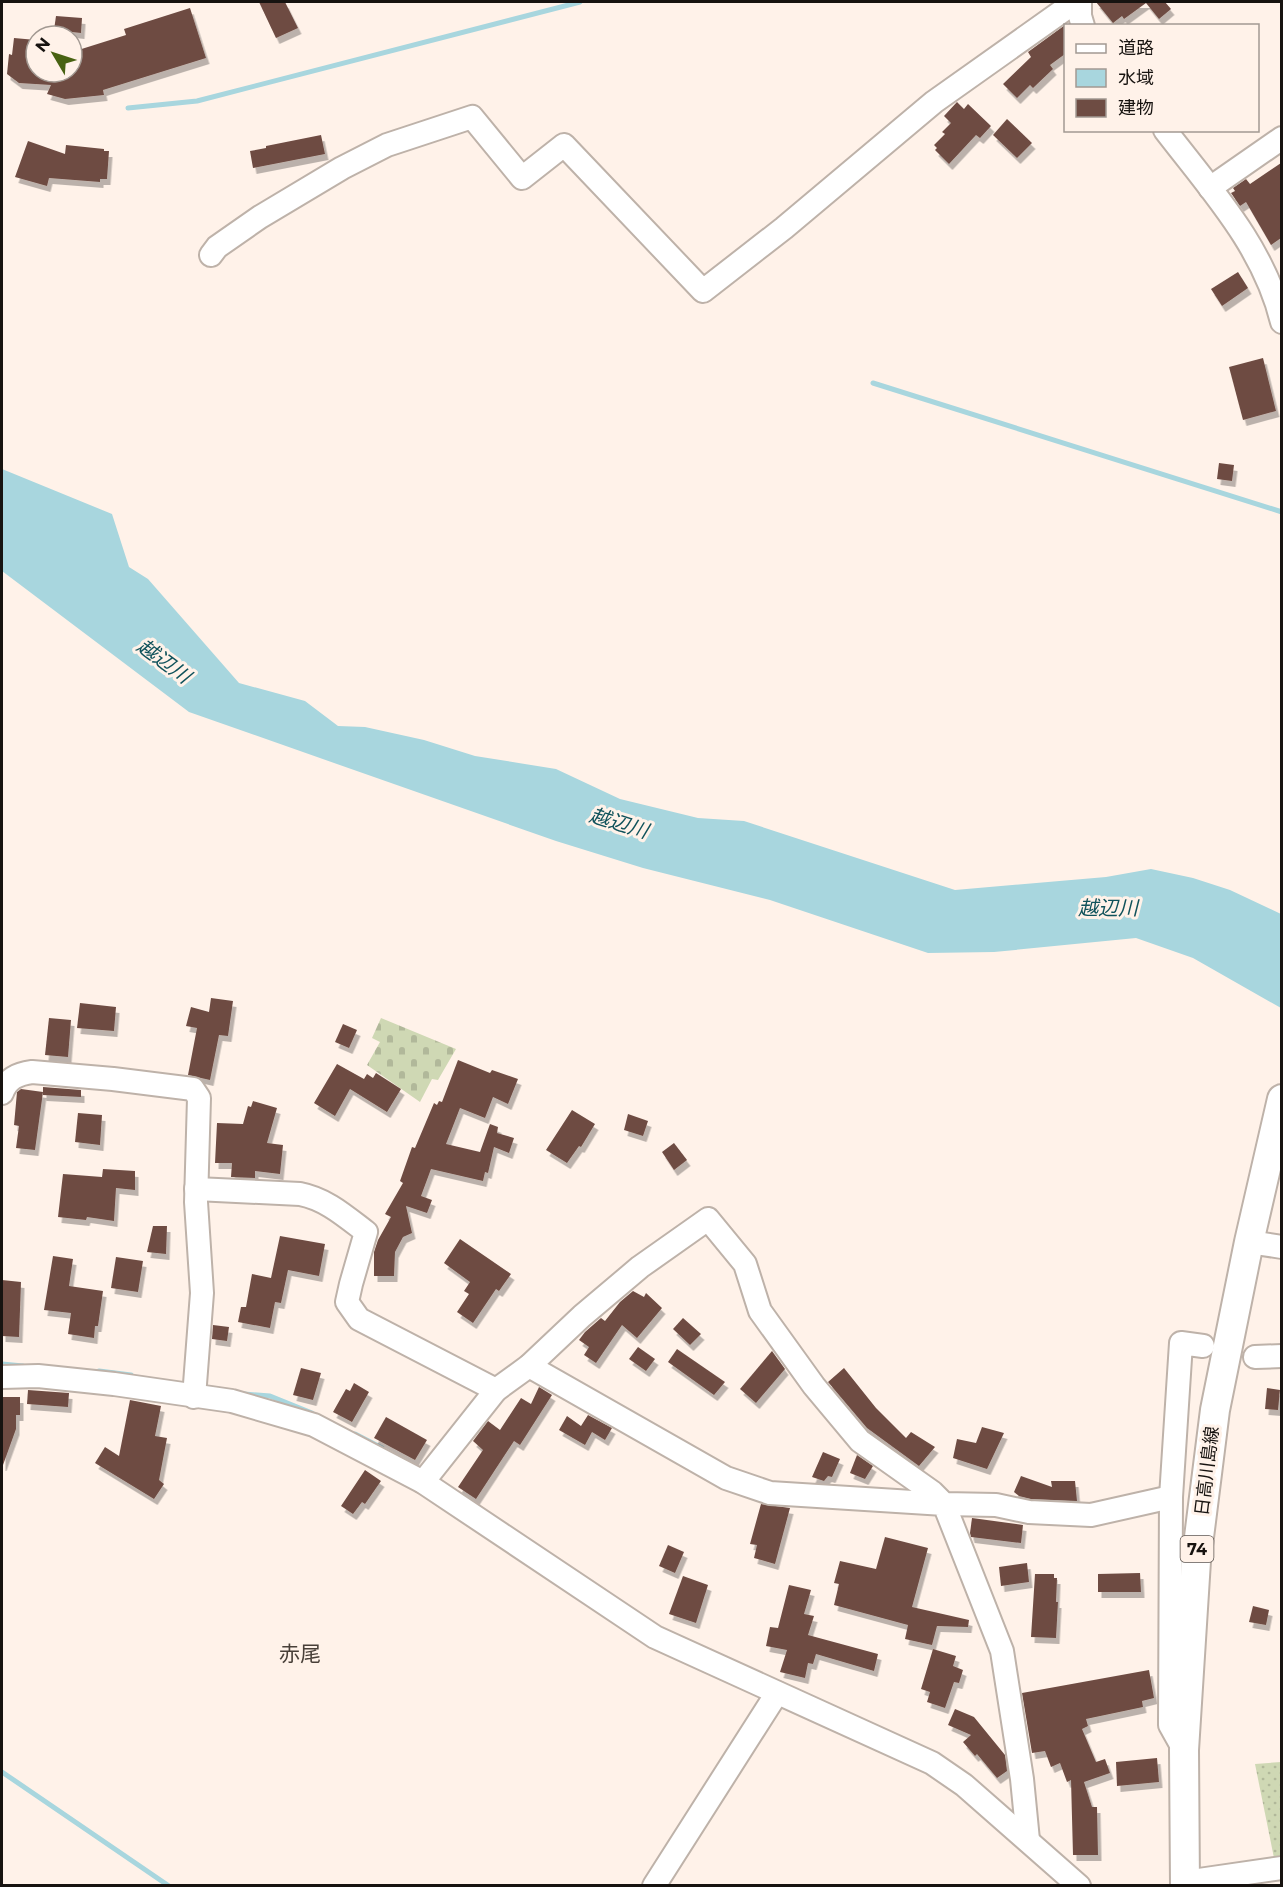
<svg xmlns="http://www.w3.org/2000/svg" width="1283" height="1887" font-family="Montserrat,'Noto Sans JP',sans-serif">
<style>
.cemetery{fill:url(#cemetery-stones)}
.park{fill:url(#park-dots)}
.water{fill:#a8d6de}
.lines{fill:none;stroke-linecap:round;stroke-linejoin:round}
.stream{stroke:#a8d6de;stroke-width:5}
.building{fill:#6e4c43;filter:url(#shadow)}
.minor-casing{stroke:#beb2a9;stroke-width:26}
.major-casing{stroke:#beb2a9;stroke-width:32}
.minor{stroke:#fff;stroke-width:22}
.major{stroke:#fff;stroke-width:28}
.labels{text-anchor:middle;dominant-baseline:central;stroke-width:6;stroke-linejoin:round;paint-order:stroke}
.shield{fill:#fff2e9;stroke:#5d5651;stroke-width:1.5}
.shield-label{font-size:16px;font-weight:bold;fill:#171310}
.street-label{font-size:18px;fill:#171310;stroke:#fff2e9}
.water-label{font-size:20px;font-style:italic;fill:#10525b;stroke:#fff2e9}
.quarter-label{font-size:21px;fill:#483f38;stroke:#fff2e9}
</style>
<defs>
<pattern id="cemetery-stones" width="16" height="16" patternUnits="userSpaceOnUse" patternTransform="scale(1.5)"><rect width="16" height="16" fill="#cfd8b4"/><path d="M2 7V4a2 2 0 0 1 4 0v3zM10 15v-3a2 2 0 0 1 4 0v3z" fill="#b1b89a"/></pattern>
<pattern id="park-dots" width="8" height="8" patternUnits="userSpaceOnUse" patternTransform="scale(1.5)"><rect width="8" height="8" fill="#cfd8b4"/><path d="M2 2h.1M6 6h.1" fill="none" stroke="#b1b89a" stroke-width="1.8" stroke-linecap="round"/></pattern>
<filter id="shadow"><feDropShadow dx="3.5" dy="6" stdDeviation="0" flood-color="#0004"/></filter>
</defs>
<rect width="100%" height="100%" fill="#fff2e9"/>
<path class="cemetery" d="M 381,1018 L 456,1049 L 438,1080 L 432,1079 L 420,1102 L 367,1065 L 380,1042 L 372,1038 Z"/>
<path class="park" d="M 1281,1762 L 1281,1858 L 1274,1858 L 1255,1764 Z"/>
<path class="water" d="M 2,469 L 112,514 L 129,567 L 148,579 L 239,683 L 305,701 L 338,726 L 365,727 L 424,740 L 475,756 L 556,769 L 620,799 L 698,818 L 744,821 L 955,890 L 1106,877 L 1151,869 L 1193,878 L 1230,890 L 1281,914 L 1281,1008 L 1193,958 L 1136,938 L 994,952 L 928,953 L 770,900 L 643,868 L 556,841 L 189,712 L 2,571 Z"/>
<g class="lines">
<g class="stream">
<path d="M 128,108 L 197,101 L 580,2"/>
<path d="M 873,383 L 1282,512"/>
<path d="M 2,1364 L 23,1366"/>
<path d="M 99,1371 L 131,1375"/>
<path d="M 244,1394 L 270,1396 L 312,1413"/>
<path d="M 355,1434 L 382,1448"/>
<path d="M 2,1772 L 169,1886"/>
</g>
</g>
<g class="building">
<path d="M 259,2 L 285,2 L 298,28 L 276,38 Z"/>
<path d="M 1096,2 L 1165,2 L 1171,9 L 1159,19 L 1146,3 L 1124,19 L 1122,16 L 1113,23 Z"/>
<path d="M 190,8 L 206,58 L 103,90 L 104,95 L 65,99 L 47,94 L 51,85 L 19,83 L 7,74 L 9,54 L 12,55 L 14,38 L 36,40 L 36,72 L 72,72 L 72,52 L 126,35 L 124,29 Z"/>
<path d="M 56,16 L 82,18 L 81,33 L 54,30 Z"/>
<path d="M 1065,25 L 1065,54 L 1050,65 L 1053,69 L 1033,88 L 1030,85 L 1017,98 L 1003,84 L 1031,57 L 1028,52 Z"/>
<path d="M 957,102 L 964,109 L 968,104 L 991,126 L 980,138 L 976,135 L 949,164 L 935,150 L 937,148 L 934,145 L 945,134 L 942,132 L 951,123 L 944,116 Z"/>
<path d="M 1007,119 L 1032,143 L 1017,158 L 993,135 Z"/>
<path d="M 321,135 L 325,154 L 253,168 L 250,151 L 266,148 L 266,146 Z"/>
<path d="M 28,141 L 65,154 L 66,145 L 104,149 L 104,151 L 109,151 L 107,179 L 100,179 L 100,182 L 49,178 L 47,186 L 15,177 Z"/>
<path d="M 1281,163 L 1281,238 L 1271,245 L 1246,202 L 1240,206 L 1231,193 L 1235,191 L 1233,188 L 1246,179 L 1250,184 Z"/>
<path d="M 1238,272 L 1248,288 L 1222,306 L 1211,289 Z"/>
<path d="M 1263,358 L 1276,411 L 1243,420 L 1229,367 Z"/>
<path d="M 1219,463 L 1234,465 L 1232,481 L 1217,479 Z"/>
<path d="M 211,998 L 233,1001 L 228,1036 L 219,1035 L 210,1080 L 188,1075 L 197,1028 L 186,1026 L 191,1007 L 209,1012 Z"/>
<path d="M 80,1003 L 116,1007 L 114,1031 L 77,1028 Z"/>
<path d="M 49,1018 L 71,1020 L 68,1057 L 45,1055 Z"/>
<path d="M 343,1024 L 357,1030 L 349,1048 L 335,1042 Z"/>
<path d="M 458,1060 L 490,1073 L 492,1070 L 518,1079 L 508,1104 L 493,1097 L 485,1118 L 460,1108 L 446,1144 L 480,1152 L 490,1124 L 498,1127 L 497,1133 L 514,1138 L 509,1153 L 494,1147 L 488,1173 L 485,1172 L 483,1181 L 431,1169 L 421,1196 L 432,1200 L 427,1213 L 406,1206 L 412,1233 L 403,1237 L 395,1252 L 394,1276 L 374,1276 L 374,1252 L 378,1240 L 391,1217 L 385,1214 L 403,1183 L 400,1181 L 412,1147 L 415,1148 L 434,1103 L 437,1105 L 439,1101 L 442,1102 Z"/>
<path d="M 337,1064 L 364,1079 L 367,1074 L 373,1078 L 376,1073 L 401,1089 L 387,1112 L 350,1089 L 335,1116 L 314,1103 Z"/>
<path d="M 43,1087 L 81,1090 L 81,1097 L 43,1095 Z"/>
<path d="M 21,1089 L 43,1092 L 35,1150 L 16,1148 L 19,1126 L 14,1125 L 17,1092 Z"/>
<path d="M 253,1101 L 277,1108 L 267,1143 L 283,1145 L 280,1174 L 255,1171 L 255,1178 L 231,1177 L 232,1163 L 215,1163 L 217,1123 L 243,1124 L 248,1106 L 251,1107 Z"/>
<path d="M 572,1110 L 595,1124 L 581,1147 L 579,1146 L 567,1163 L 546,1150 Z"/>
<path d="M 78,1113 L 102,1115 L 100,1145 L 75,1142 Z"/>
<path d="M 628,1114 L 648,1121 L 643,1136 L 624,1130 Z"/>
<path d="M 674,1143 L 687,1160 L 674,1170 L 662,1152 Z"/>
<path d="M 103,1169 L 135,1171 L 135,1190 L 116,1188 L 114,1221 L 87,1217 L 86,1220 L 58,1217 L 63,1174 L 102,1177 Z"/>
<path d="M 153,1226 L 167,1226 L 166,1254 L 147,1252 Z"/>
<path d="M 280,1236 L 325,1244 L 319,1276 L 288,1270 L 281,1303 L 275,1302 L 270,1328 L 238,1322 L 241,1307 L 246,1307 L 252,1274 L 271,1278 Z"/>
<path d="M 460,1239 L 511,1274 L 499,1291 L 496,1289 L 473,1323 L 457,1312 L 469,1294 L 464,1291 L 470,1282 L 444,1263 Z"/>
<path d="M 53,1256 L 73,1259 L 69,1286 L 103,1291 L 98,1326 L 95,1326 L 94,1338 L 68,1334 L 71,1313 L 44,1310 Z"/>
<path d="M 116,1257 L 143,1261 L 138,1292 L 111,1288 Z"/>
<path d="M 2,1280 L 21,1282 L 19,1337 L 2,1336 Z"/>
<path d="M 633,1291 L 644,1297 L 646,1293 L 662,1308 L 637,1338 L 622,1325 L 596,1363 L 584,1355 L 589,1347 L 579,1340 L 585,1332 L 601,1318 L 605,1321 L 620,1302 Z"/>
<path d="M 683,1318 L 701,1334 L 690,1345 L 673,1329 Z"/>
<path d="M 213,1325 L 229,1327 L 227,1341 L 212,1339 Z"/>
<path d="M 638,1347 L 655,1359 L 646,1371 L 629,1359 Z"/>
<path d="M 677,1349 L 725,1382 L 714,1395 L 668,1362 Z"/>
<path d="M 772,1351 L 785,1369 L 756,1403 L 740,1389 Z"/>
<path d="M 301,1368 L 321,1373 L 313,1400 L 293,1395 Z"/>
<path d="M 844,1368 L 876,1408 L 906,1438 L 911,1432 L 935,1447 L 919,1466 L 867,1428 L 828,1382 Z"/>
<path d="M 354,1383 L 369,1392 L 352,1422 L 333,1412 L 346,1389 L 350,1391 Z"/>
<path d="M 539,1387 L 552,1395 L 520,1445 L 514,1441 L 476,1499 L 458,1487 L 483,1450 L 473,1441 L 488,1421 L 500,1430 L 521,1398 L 531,1404 Z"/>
<path d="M 1267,1388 L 1280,1390 L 1278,1410 L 1265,1409 Z"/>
<path d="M 28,1390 L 69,1393 L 68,1407 L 27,1404 Z"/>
<path d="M 2,1397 L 20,1397 L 20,1415 L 16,1415 L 16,1429 L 3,1465 L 2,1465 Z"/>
<path d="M 130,1400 L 161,1406 L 155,1436 L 167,1438 L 159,1480 L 164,1484 L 154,1499 L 95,1463 L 105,1447 L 119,1456 Z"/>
<path d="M 588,1415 L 612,1428 L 605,1440 L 592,1432 L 585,1445 L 559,1430 L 567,1416 L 581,1426 Z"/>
<path d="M 386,1417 L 427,1440 L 415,1460 L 374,1438 Z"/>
<path d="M 982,1427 L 1004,1433 L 987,1469 L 953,1458 L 957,1439 L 976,1443 Z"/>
<path d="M 823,1452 L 840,1459 L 832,1477 L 828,1476 L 824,1481 L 812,1477 Z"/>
<path d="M 857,1455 L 873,1466 L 865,1479 L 850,1473 Z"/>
<path d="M 365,1470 L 381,1481 L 365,1504 L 362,1502 L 353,1514 L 341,1506 Z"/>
<path d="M 1021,1476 L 1052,1487 L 1051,1481 L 1075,1481 L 1077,1501 L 1031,1499 L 1019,1496 L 1014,1492 Z"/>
<path d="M 761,1504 L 790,1508 L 775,1564 L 754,1558 L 757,1545 L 750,1544 Z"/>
<path d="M 972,1518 L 1023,1525 L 1021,1543 L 971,1537 L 970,1533 Z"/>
<path d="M 885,1537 L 928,1548 L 912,1607 L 969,1620 L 968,1627 L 937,1626 L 932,1645 L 905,1639 L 908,1625 L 834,1605 L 839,1584 L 834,1583 L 840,1561 L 876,1569 Z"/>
<path d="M 668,1545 L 684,1552 L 675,1573 L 659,1566 Z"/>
<path d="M 1027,1563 L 1029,1582 L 1001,1586 L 999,1567 Z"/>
<path d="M 1140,1573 L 1141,1592 L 1098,1592 L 1098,1574 Z"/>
<path d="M 1035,1574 L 1054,1574 L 1054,1578 L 1057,1578 L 1056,1602 L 1058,1602 L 1056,1638 L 1031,1637 Z"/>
<path d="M 683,1576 L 708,1585 L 696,1623 L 669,1614 Z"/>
<path d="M 789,1585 L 811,1590 L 804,1614 L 814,1616 L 808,1635 L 878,1654 L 874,1671 L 816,1654 L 813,1664 L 808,1663 L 805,1678 L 780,1672 L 787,1650 L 766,1646 L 770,1627 L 778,1628 Z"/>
<path d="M 1253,1606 L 1269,1610 L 1266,1625 L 1249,1622 Z"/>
<path d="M 933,1649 L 956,1656 L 953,1666 L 963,1670 L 959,1683 L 954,1682 L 945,1708 L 927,1702 L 930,1692 L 921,1689 Z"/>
<path d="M 1149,1670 L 1154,1698 L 1142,1701 L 1143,1707 L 1086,1719 L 1088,1726 L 1082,1729 L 1096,1762 L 1105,1759 L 1110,1773 L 1084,1782 L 1092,1807 L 1097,1807 L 1098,1855 L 1073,1855 L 1071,1780 L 1067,1782 L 1060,1763 L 1051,1767 L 1045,1751 L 1032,1753 L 1022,1693 Z"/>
<path d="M 955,1709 L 974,1717 L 1005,1755 L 1007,1771 L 997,1778 L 977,1754 L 975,1756 L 963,1742 L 971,1735 L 948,1725 Z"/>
<path d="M 1157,1758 L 1159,1782 L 1117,1786 L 1116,1762 Z"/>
</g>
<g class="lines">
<defs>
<g id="minor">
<path d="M 1080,2 L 1080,16 L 1083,26"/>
<path d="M 1165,130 C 1211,190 1264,247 1282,322"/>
<path d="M 1210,188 L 1282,138"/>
<path d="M 211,255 L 217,247 L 260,217 L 342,168 L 387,145 L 472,117 L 522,178 L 564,145 L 703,291 L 784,228 L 934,102 L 1075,2"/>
<path d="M 2,1093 C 7,1079 17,1074 32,1072 L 113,1079 L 193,1089 L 199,1098 L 196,1202 L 202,1293 L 194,1397"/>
<path d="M 196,1189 L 300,1194 C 326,1199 345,1216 366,1232 L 351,1284 L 347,1302 L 359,1319 L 496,1390"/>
<path d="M 1249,1242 L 1282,1247"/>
<path d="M 1255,1357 L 1282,1356"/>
<path d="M 529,1366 L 726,1478 L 770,1493 L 944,1504 L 1002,1651 L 1022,1779 L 1028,1840"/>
<path d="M 2,1377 L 38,1376 L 114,1384 L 232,1401 L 314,1425 L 423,1482 L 655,1637 L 932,1763 L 964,1785 L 1079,1886"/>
<path d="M 423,1482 L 496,1390 L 529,1366 L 582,1316 L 640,1267 L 708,1219 L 745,1264 L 760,1311 L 814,1386 L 860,1441 L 932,1492 L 944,1504 L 996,1505 L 1029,1512 L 1091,1515 L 1171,1497"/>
<path d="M 1184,1750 L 1170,1725 L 1171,1497 L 1181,1343 L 1203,1346"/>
<path d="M 1185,1882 L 1282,1868"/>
<path d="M 654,1886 L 777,1693"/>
</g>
<path id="major" d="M 1185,1886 L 1184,1750 L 1196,1561 L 1215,1410 L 1249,1242 L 1282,1099"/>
</defs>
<use href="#minor" class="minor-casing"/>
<use href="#major" class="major-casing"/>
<use href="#minor" class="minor"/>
<use href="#major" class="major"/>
</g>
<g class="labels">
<rect class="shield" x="1180.5" y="1536" width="33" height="26" rx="4.5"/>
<g class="shield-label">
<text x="1197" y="1549">74</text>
</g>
<g class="street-label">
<text transform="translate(1207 1471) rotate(-83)">日高川島線</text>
</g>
<g class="water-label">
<text transform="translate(164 661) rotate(36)">越辺川</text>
<text transform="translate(619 823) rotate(17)">越辺川</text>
<text x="1108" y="908">越辺川</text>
</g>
<g class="quarter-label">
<text x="300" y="1653">赤尾</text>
</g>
</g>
<rect width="1283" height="1887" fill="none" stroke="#171310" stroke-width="6"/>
<rect x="1064" y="24" width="195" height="108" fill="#fff2e9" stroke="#a29992" stroke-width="1.5"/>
<rect x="1076" y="44" width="30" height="9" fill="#ffffff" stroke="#a29992" stroke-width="1.5"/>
<text x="1118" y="54" font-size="18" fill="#171310">道路</text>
<rect x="1076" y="69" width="30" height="18" fill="#a8d6de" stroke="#a29992" stroke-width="1.5"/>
<text x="1118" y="84" font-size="18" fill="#171310">水域</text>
<rect x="1076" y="99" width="30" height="18" fill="#6e4c43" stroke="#a29992" stroke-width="1.5"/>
<text x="1118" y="114" font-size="18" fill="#171310">建物</text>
<g transform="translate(54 54) rotate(309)"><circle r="28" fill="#fff2e9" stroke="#a29992" stroke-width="1.5"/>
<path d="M0-4.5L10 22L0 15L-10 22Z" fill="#486212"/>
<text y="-9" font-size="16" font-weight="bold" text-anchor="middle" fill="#171310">N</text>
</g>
</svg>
